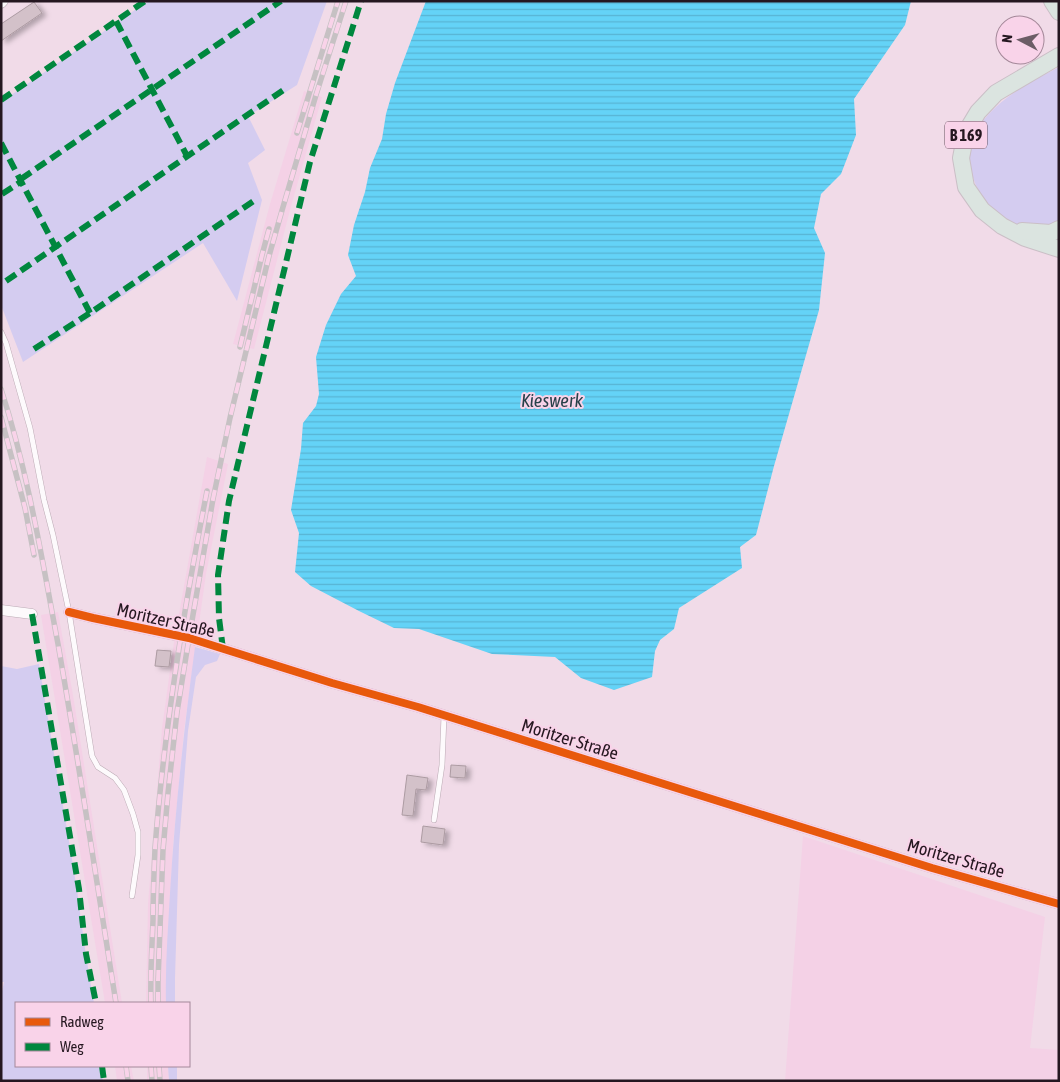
<svg xmlns="http://www.w3.org/2000/svg" width="1060" height="1082" font-family="'Asap Condensed',sans-serif">
<style>
.built{fill:#f4d1e6}
.green{fill:#d4ccf0}
.water{fill:url(#water-rules)}
.building{fill:#d3c1c9;stroke:#ac9ba2;filter:url(#shadow)}
.lines{fill:none;stroke-linecap:round;stroke-linejoin:round}
.service-casing{stroke:#bcabb5;stroke-width:6}
.minor-casing{stroke:#bcabb5;stroke-width:11}
.trunk-casing{stroke:#cabfc6;stroke-width:18}
.service{stroke:#fdfafc;stroke-width:5}
.minor{stroke:#fdfafc;stroke-width:10}
.trunk{stroke:#dbe4e0;stroke-width:16}
.rail-casing{stroke:#c6c1c3;stroke-width:5.5}
.rail{stroke:#f9d3e9;stroke-width:4;stroke-dasharray:11;stroke-linecap:butt}
.quiet{stroke:#00873e;stroke-width:6;stroke-dasharray:12 6;stroke-linecap:butt}
.cycleway-casing{stroke:#f9d3e9;stroke-width:11}
.cycleway{stroke:#e8590c;stroke-width:8}
.labels{text-anchor:middle;dominant-baseline:central;stroke-width:4;stroke-linejoin:round;paint-order:stroke}
.shield{fill:#f9d3e9;stroke:#654f5c;stroke-width:1}
.shield-label{font-size:16px;font-weight:bold;fill:#251720}
.street-label{font-size:18px;fill:#251720;stroke:#f9d3e9}
.water-label{font-size:19px;font-style:italic;fill:#28414a;stroke:#f9d3e9}
</style>
<defs>
<pattern id="water-rules" width="6" height="5" patternUnits="userSpaceOnUse" patternTransform="scale(1.25)"><rect width="6" height="5" fill="#64d3f7"/><path d="M0 2.5h6" fill="none" stroke="#57b4d3"/></pattern>
<filter id="shadow"><feDropShadow dx="4.5" dy="2.5" stdDeviation="2.5" flood-color="#0004"/></filter>
</defs>
<rect width="100%" height="100%" fill="#f1dbe8"/>
<g class="built">
<path d="M 304,91 L 322,97 L 290,210 L 254,349 L 233,344 L 270,204 Z"/>
<path d="M 207,457 L 228,464 L 206,574 L 184,730 L 173,845 L 166,979 L 166,1003 L 146,1003 L 148,904 L 162,728 L 174,642 Z"/>
<path d="M 58,612 L 73,695 L 122,1003 L 105,1003 L 41,615 Z"/>
<path d="M 803,836 L 1045,917 L 1030,1048 L 1059,1050 L 1059,1081 L 785,1081 Z"/>
<path d="M 115,1066 L 131,1066 L 134,1081 L 117,1081 Z"/>
<path d="M 147,1066 L 168,1066 L 169,1081 L 147,1081 Z"/>
</g>
<g class="green">
<path d="M 148,1 L 327,1 L 297,85 L 248,116 L 265,150 L 248,163 L 262,200 L 237,301 L 203,243 L 23,362 L 1,305 L 1,102 Z"/>
<path d="M 1059,67 L 1059,225 C 1050,225 1041,226 1032,226 C 1029,226 1024,228 1021,227 C 1014,226 1006,220 1001,216 C 997,213 992,210 989,206 C 970,184 962,151 980,125 C 999,98 1030,82 1059,67 Z"/>
<path d="M 195,647 L 220,654 L 217,661 L 205,665 L 196,677 L 188,731 L 179,845 L 175,978 L 175,1003 L 166,1003 C 165,966 168,930 170,893 C 175,810 184,729 195,647 Z"/>
<path d="M 39,664 C 51,739 65,814 77,890 C 82,928 87,966 94,1003 L 16,1003 L 16,1066 L 101,1066 L 103,1081 L 1,1081 L 1,996 L 4,982 L 1,982 L 1,666 L 17,669 Z"/>
<path d="M 168,1066 L 177,1066 L 177,1081 L 169,1081 Z"/>
</g>
<path class="water" d="M 426,1 L 911,1 L 905,25 L 854,99 L 856,135 L 841,174 L 821,194 L 814,228 L 825,253 L 819,310 L 774,466 L 756,535 L 740,547 L 742,568 L 679,608 L 674,629 L 660,640 L 655,651 L 652,677 L 614,690 L 581,678 L 555,657 L 492,654 L 419,629 L 394,628 L 359,611 L 311,586 L 295,572 L 299,533 L 291,510 L 301,449 L 303,423 L 316,406 L 319,394 L 316,357 L 326,325 L 341,294 L 356,276 L 348,255 L 354,225 L 365,192 L 370,168 L 382,139 L 386,114 L 395,83 Z"/>
<g class="building">
<path d="M 34,2 L 42,13 L 1,41 L 1,24 Z"/>
<path d="M 157,650 L 171,651 L 169,667 L 155,666 Z"/>
<path d="M 451,765 L 466,766 L 465,778 L 450,777 Z"/>
<path d="M 407,775 L 428,778 L 426,790 L 416,789 L 413,816 L 402,815 Z"/>
<path d="M 423,826 L 445,829 L 443,845 L 421,842 Z"/>
</g>
<g class="lines">
<defs>
<g id="service">
<path d="M 1,332 L 6,343 L 30,428 L 44,500 L 53,535 L 69,612 L 92,756 L 98,767 L 115,778 L 124,790 L 133,814 L 138,832 L 138,855 L 132,896"/>
<path d="M 434,820 L 442,765 L 444,716"/>
</g>
<g id="minor">
<path d="M 1,3 L 3,1"/>
<path d="M 1,610 L 32,614"/>
<path d="M 69,612 L 93,618 L 189,638 L 332,683 L 418,707 L 932,868 L 1059,904"/>
</g>
<g id="trunk">
<path d="M 1052,1 L 1059,12"/>
<path d="M 1059,56 L 996,93 L 978,112 L 966,132 L 961,158 L 966,187 L 982,210 L 1002,226 L 1025,238 L 1059,249"/>
<path d="M 1022,231 L 1051,233 L 1059,229"/>
</g>
</defs>
<use href="#service" class="service-casing"/>
<use href="#minor" class="minor-casing"/>
<use href="#trunk" class="trunk-casing"/>
<use href="#service" class="service"/>
<use href="#minor" class="minor"/>
<use href="#trunk" class="trunk"/>
<defs>
<g id="rail">
<path d="M 297,133 L 338,1"/>
<path d="M 240,347 L 262,255 L 269,229"/>
<path d="M 1,389 C 28,472 42,559 58,644 C 79,764 97,884 116,1003"/>
<path d="M 1,417 L 25,508 L 34,555"/>
<path d="M 151,1003 C 150,975 152,948 153,920 C 153,896 154,872 155,848 C 164,729 184,608 207,491"/>
<path d="M 158,1003 L 158,981 L 163,850 L 168,793 L 177,712 L 189,638 L 213,499 L 230,418 L 269,256 L 283,207 L 316,95 L 346,1"/>
<path d="M 126,1066 L 128,1081"/>
<path d="M 151,1066 L 152,1081"/>
<path d="M 159,1066 L 160,1081"/>
</g>
</defs>
<use href="#rail" class="rail-casing"/>
<use href="#rail" class="rail"/>
<g class="quiet">
<path d="M 116,21 L 187,156"/>
<path d="M 1,100 L 145,1"/>
<path d="M 1,143 L 90,313"/>
<path d="M 21,179 L 281,1"/>
<path d="M 2,194 L 22,181"/>
<path d="M 6,281 L 285,89"/>
<path d="M 34,349 L 90,313 L 255,200"/>
<path d="M 32,614 L 79,889 L 86,954 L 96,1003"/>
<path d="M 223,649 L 219,618 L 218,575 L 229,501 L 310,162 L 361,1"/>
<path d="M 102,1066 L 104,1081"/>
</g>
<defs>
<path id="cycleway" d="M 69,612 L 93,618 L 189,638 L 332,683 L 418,707 L 932,868 L 1059,904"/>
</defs>
<use href="#cycleway" class="cycleway-casing"/>
<use href="#cycleway" class="cycleway"/>
</g>
<g class="labels">
<rect class="shield" x="945" y="121.5" width="42" height="27" rx="4"/>
<g class="shield-label">
<text x="966" y="135">B 169</text>
</g>
<g class="street-label">
<text transform="translate(166 620) rotate(13)">Moritzer Straße</text>
<text transform="translate(570 739) rotate(17)">Moritzer Straße</text>
<text transform="translate(956 858) rotate(16)">Moritzer Straße</text>
</g>
<g class="water-label">
<text x="552" y="400">Kieswerk</text>
</g>
</g>
<rect width="1060" height="1082" fill="none" stroke="#251720" stroke-width="5"/>
<rect x="15" y="1002" width="175" height="65" fill="#f9d3e9" stroke="#a48899"/>
<rect x="25" y="1018" width="25" height="8" fill="#e8590c" stroke="#a48899"/>
<text x="60" y="1027" font-size="15" fill="#251720">Radweg</text>
<rect x="25" y="1043" width="25" height="8" fill="#00873e" stroke="#a48899"/>
<text x="60" y="1052" font-size="15" fill="#251720">Weg</text>
<g transform="translate(1020 40) rotate(276)"><circle r="24" fill="#f9d3e9" stroke="#a48899"/>
<path d="M0-4L9 19L0 12L-9 19Z" fill="#6c5c66"/>
<text y="-8" font-size="14" font-weight="bold" text-anchor="middle" fill="#251720">N</text>
</g>
</svg>
